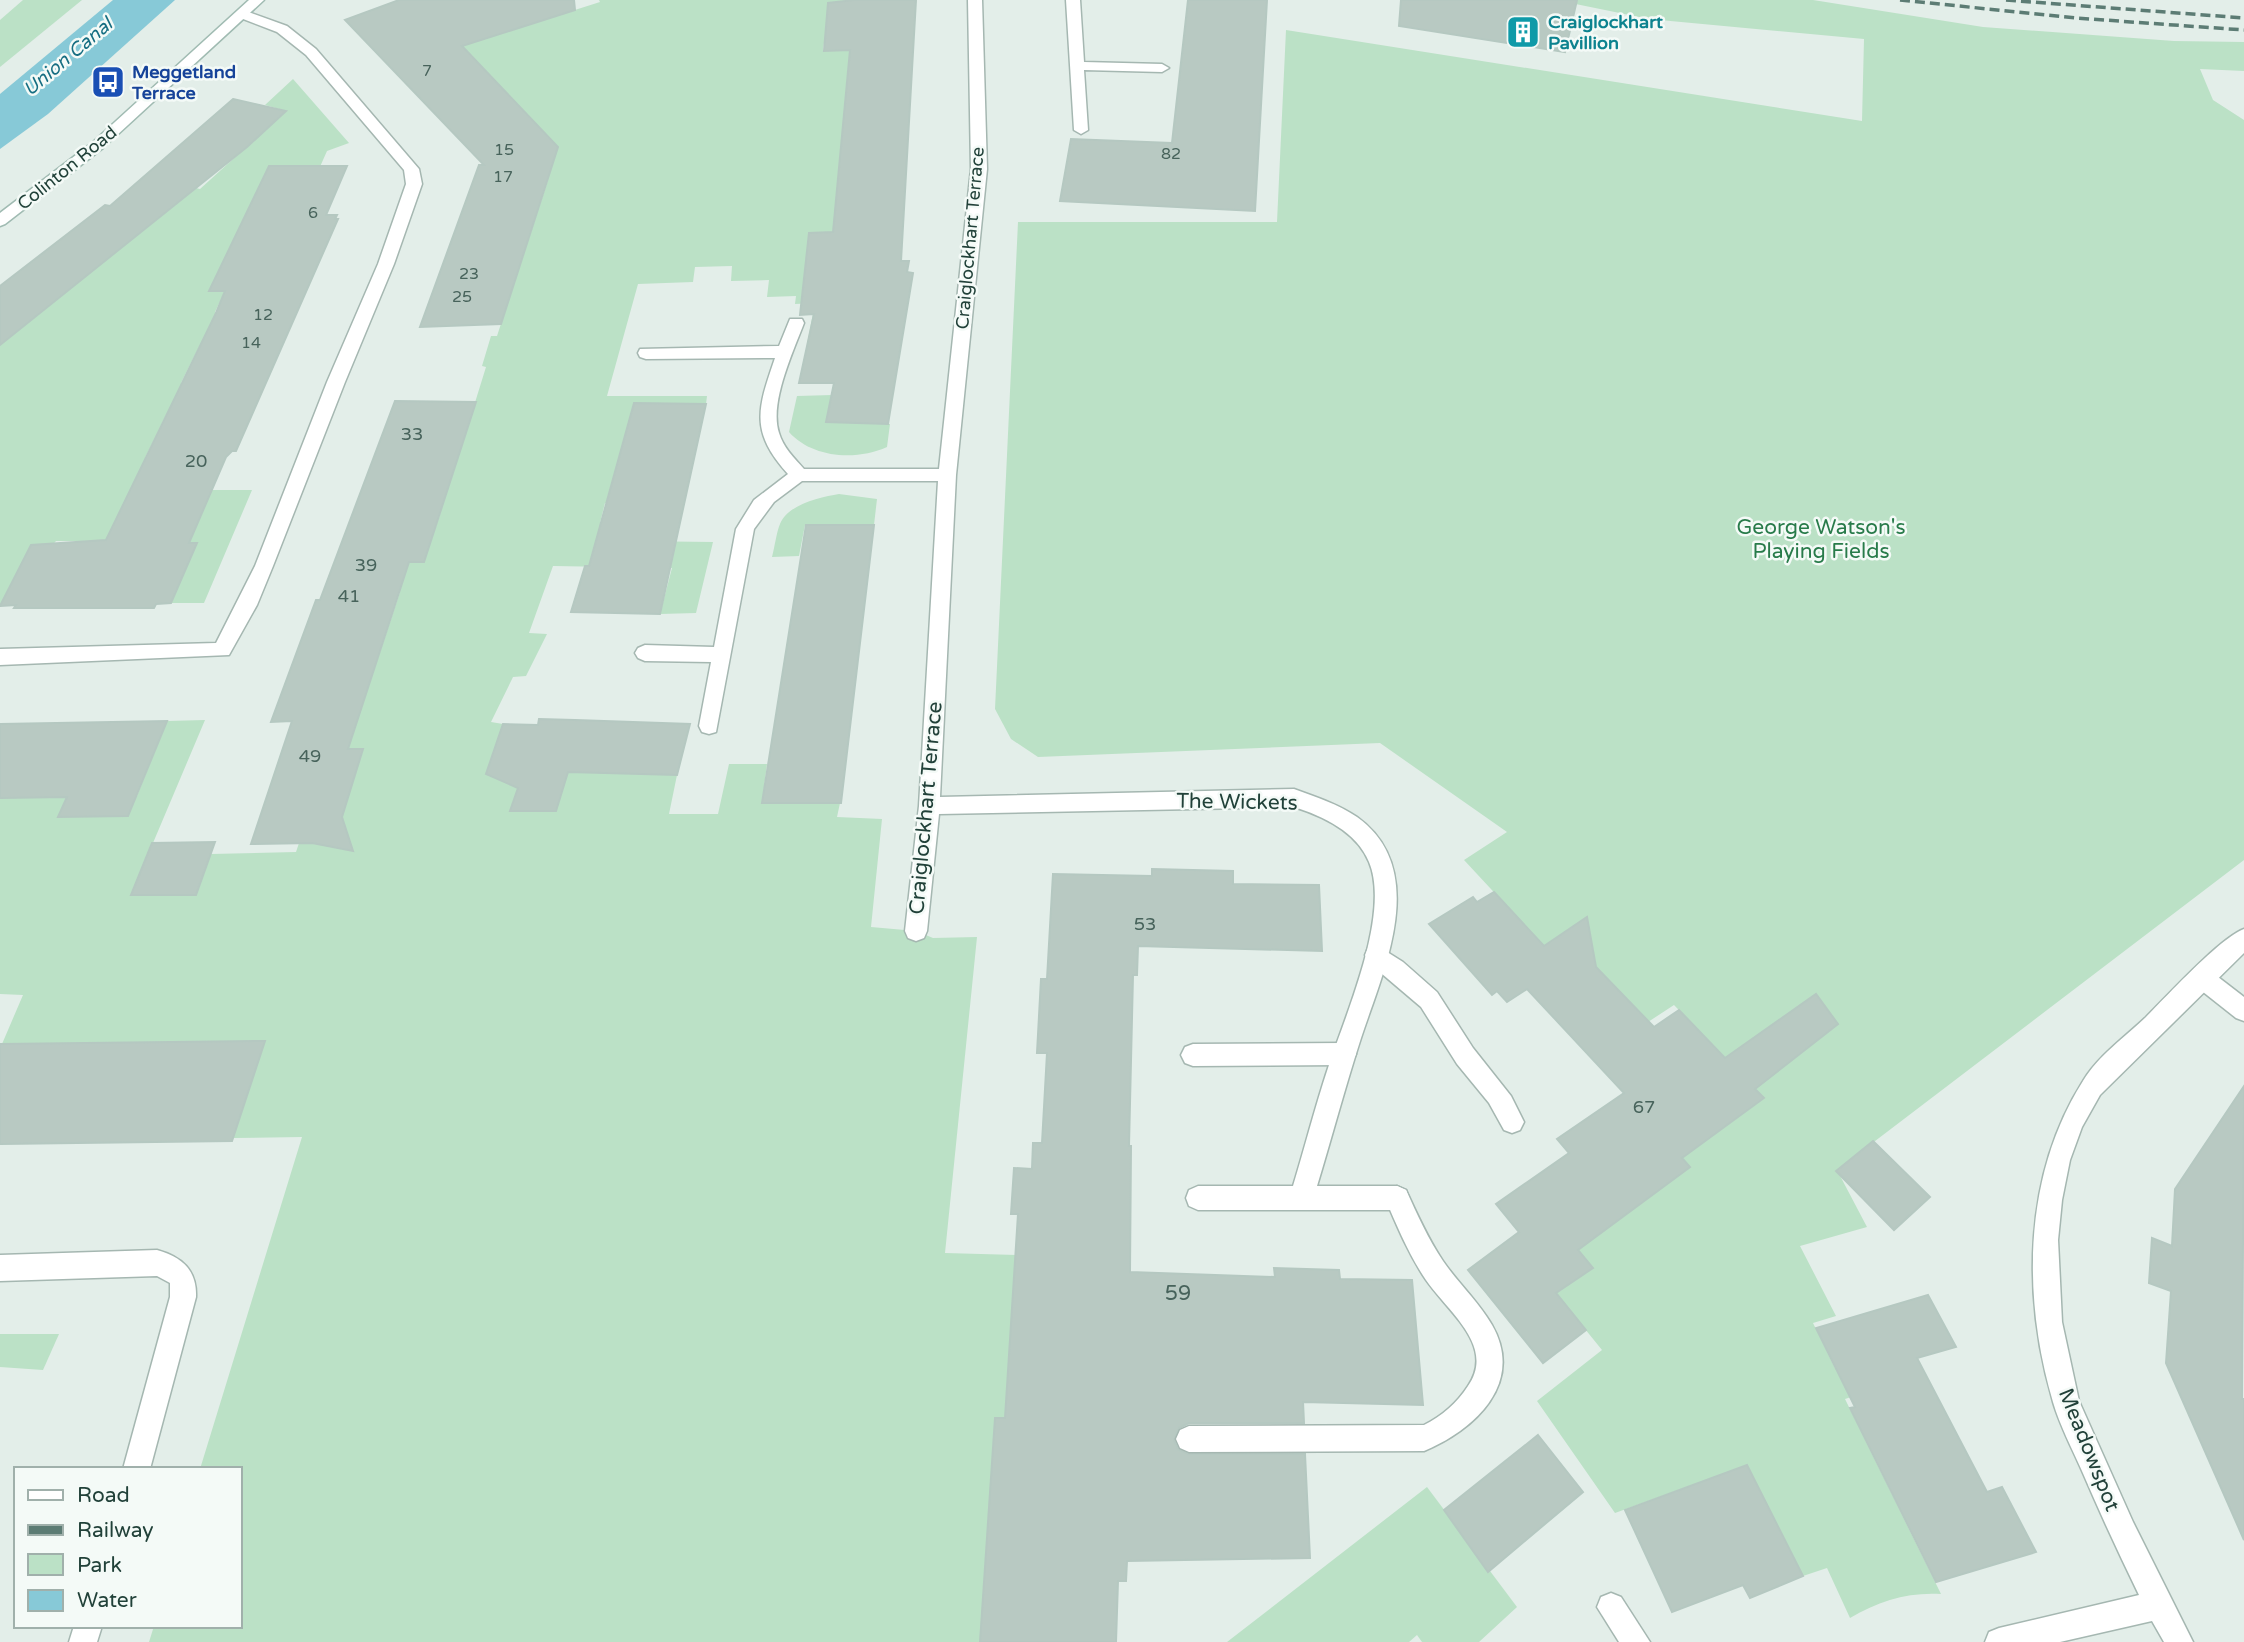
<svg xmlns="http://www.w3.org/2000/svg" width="2244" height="1642" font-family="'Varela Round',sans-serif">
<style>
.green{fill:#bbe1c6}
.water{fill:#87c9d7}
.building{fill:#b8c9c2;stroke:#b5c8c1;stroke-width:2}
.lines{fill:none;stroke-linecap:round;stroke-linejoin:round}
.lane-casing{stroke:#a5b7b1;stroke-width:3}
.street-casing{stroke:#a5b7b1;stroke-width:3}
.secondary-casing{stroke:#a0bbb2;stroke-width:3}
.lane{fill:#fff;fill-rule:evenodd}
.street{fill:#fff;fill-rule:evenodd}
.secondary{fill:#fff;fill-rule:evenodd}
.rail{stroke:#5c7c74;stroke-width:3.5;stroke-dasharray:10 5;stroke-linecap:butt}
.labels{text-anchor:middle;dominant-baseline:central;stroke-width:5;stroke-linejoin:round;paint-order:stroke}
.far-number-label{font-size:16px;fill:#47635b}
.far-culture-label{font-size:18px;font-weight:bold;fill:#0d838f;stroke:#f4faf7;text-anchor:start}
.far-transit-label{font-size:18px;font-weight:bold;fill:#164399;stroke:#f4faf7;text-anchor:start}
.far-street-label{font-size:18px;fill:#214139;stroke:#f4faf7}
.number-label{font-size:18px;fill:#47635b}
.far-water-label{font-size:19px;font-style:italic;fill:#166e82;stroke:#f4faf7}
.park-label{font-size:21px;fill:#287b4a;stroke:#f4faf7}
.street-label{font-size:21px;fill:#214139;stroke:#f4faf7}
.near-number-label{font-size:21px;fill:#47635b}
</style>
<rect width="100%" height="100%" fill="#e3eee9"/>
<g class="green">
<path d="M 23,0 L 82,0 L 0,67 L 0,20 Z"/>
<path d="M 468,0 L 496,35 L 600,2 L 599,0 L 854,0 L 828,3 L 851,43 L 824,43 L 823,50 L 850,50 L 842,344 L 807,344 L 815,303 L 795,304 L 796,296 L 767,297 L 769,280 L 731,281 L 732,266 L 695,267 L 693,282 L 638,284 L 607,396 L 707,396 L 706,404 L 634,403 L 622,503 L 605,503 L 600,523 L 636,524 L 632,541 L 713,542 L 696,613 L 660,614 L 672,568 L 553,566 L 529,633 L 547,634 L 526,676 L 513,677 L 491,722 L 503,724 L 488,769 L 523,770 L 511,811 L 556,811 L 568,771 L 677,775 L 669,814 L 718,814 L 729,764 L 767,764 L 762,803 L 840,803 L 837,817 L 882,819 L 871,927 L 916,931 L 933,938 L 977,937 L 945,1253 L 1017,1255 L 1005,1418 L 995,1418 L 980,1642 L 149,1642 L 154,1626 L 240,1626 L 240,1469 L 200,1469 L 302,1137 L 233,1138 L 264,1042 L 2,1044 L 23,995 L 0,994 L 0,798 L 67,797 L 58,817 L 85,817 L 94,796 L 137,796 L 167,721 L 205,720 L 131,895 L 196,895 L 211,854 L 296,852 L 299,843 L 328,845 L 312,750 L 354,730 L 400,592 L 382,561 L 424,561 L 440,515 L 444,480 L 451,480 L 486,367 L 482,366 L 491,336 L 497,336 L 548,180 L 442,34 Z"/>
<path d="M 1556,0 L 1813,0 L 1983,27 L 2174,41 L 2244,42 L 2244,71 L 2200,69 L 2213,100 L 2244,120 L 2244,860 L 1837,1170 L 1867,1227 L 1800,1246 L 1836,1316 L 1813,1323 L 1835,1368 L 1859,1362 L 1873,1390 L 1845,1399 L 1941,1594 C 1908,1592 1879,1601 1850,1618 L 1827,1568 L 1803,1576 L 1747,1465 L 1615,1513 L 1537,1401 L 1602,1350 L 1542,1276 L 1592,1267 L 1578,1250 L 1690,1167 L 1674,1148 L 1722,1129 L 1763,1099 L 1755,1089 L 1775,1073 L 1725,1058 L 1674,1005 L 1648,1022 L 1587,958 L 1584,930 L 1574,926 L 1544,946 L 1464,860 L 1507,832 L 1380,743 L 1038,757 L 1011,739 L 995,709 L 1018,222 L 1277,222 L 1286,30 L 1862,121 L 1864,39 L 1649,19 Z"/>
<path d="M 293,79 L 349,143 L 327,151 L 303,205 L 239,274 L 217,275 L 209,290 L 225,291 L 215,312 L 252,312 L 238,346 L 199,347 L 181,383 L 186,383 L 171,415 L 166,415 L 145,458 L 172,490 L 252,490 L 204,603 L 171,603 L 196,543 L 80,545 L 82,541 L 56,541 L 0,606 L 0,320 L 25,301 L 46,308 L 155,220 L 176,183 L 200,189 L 286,111 L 265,105 Z"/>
<path d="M 832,395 L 827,422 L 890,424 L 887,447 C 856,461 812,458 789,432 L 797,396 Z"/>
<path d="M 839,494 L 877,499 L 874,525 L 805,525 L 799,556 L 772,557 C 775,546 776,534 780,524 C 788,504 821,497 839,494 Z"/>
<path d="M 0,1334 L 59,1334 L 43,1370 L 0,1367 Z"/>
<path d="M 1427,1487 L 1517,1607 L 1479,1642 L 1422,1642 L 1417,1635 L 1409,1642 L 1227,1642 Z"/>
</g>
<path class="water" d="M 113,0 L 175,0 L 48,114 L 0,149 L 0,94 Z"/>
<g class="building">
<path d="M 399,0 L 574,0 L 575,10 L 462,46 L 558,147 L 501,324 L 420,327 L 479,165 L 484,165 L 345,20 Z"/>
<path d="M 854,0 L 916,0 L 901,261 L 909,261 L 907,272 L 913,273 L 888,424 L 826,422 L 834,383 L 799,383 L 814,314 L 800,315 L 809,233 L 833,232 L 850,50 L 824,51 L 828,3 Z"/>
<path d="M 1188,0 L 1267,0 L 1255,211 L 1060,201 L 1071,139 L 1172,143 Z"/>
<path d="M 1401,0 L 1577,0 L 1565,52 L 1399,26 Z"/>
<path d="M 233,99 L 286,111 L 247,147 L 0,345 L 0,286 L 105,205 L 110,206 Z"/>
<path d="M 269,166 L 347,166 L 326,215 L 337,215 L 335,219 L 338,219 L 236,451 L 232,451 L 226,457 L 189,543 L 197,543 L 171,603 L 156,604 L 154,608 L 14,608 L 16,605 L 0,606 L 31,545 L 106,540 L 216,313 L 225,291 L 209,291 Z"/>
<path d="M 395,401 L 476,402 L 424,562 L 409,562 L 348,749 L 363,749 L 342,817 L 353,851 L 312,843 L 251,844 L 292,721 L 271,722 L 316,600 L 320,600 Z"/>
<path d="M 634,403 L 706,404 L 660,614 L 571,612 L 585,566 L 589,566 Z"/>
<path d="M 806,525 L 874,525 L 841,803 L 762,803 Z"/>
<path d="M 539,719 L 575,720 L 690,724 L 677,775 L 568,772 L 556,811 L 510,811 L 518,788 L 486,774 L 503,724 L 538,725 Z"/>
<path d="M 167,721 L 128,816 L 58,817 L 67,797 L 0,798 L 0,724 Z"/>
<path d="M 215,842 L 196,895 L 131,895 L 152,843 Z"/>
<path d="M 1152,869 L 1233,871 L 1233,884 L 1319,885 L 1322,951 L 1138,946 L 1137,975 L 1133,975 L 1129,1146 L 1131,1146 L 1130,1272 L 1275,1277 L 1274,1268 L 1339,1270 L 1340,1279 L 1412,1280 L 1423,1405 L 1303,1402 L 1304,1423 L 1189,1423 L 1179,1428 L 1174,1440 L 1178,1449 L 1188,1454 L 1305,1454 L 1310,1558 L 1127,1561 L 1126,1581 L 1118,1581 L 1116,1642 L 980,1642 L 995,1418 L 1005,1418 L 1018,1214 L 1011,1214 L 1014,1168 L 1032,1169 L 1033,1143 L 1042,1143 L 1047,1053 L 1037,1053 L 1041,979 L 1047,979 L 1053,874 L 1152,876 Z"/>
<path d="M 1494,892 L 1544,946 L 1587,917 L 1596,967 L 1654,1027 L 1679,1010 L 1725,1058 L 1816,994 L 1838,1024 L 1755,1089 L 1764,1098 L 1682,1158 L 1690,1167 L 1578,1250 L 1593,1268 L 1556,1293 L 1586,1330 L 1543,1363 L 1468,1270 L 1519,1232 L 1496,1204 L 1569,1153 L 1557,1139 L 1624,1093 L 1527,989 L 1507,1002 L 1497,991 L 1492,995 L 1429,924 L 1473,897 L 1477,902 Z"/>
<path d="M 265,1041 L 232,1141 L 0,1144 L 0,1044 Z"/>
<path d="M 2244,1086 L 2242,1399 L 2244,1399 L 2244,1540 L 2166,1363 L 2171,1291 L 2149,1283 L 2152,1238 L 2172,1246 L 2175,1189 Z"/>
<path d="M 1873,1141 L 1930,1197 L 1894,1230 L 1836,1171 Z"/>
<path d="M 1928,1295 L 1956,1347 L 1917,1358 L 1987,1492 L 2002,1487 L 2036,1552 L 1936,1582 L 1850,1408 L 1855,1407 L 1816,1328 Z"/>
<path d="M 1538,1435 L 1583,1492 L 1488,1572 L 1444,1510 Z"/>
<path d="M 1747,1465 L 1803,1576 L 1750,1598 L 1743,1585 L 1672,1612 L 1625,1510 Z"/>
</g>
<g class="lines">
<defs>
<g id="lane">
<path d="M 1376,945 L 1403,962 L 1437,992 L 1473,1048 L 1511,1096 L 1524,1122 L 1520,1130 L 1512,1133 L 1504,1130 L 1489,1103 L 1457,1064 L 1421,1007 L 1368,962 L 1365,955 L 1368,948 Z"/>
<path d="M 2201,967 L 2209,970 L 2244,997 L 2244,1021 L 2236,1018 L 2193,984 L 2190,977 L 2193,970 Z"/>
<path d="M 1344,1043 L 1352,1046 L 1356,1054 L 1352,1062 L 1344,1065 L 1193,1066 L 1185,1063 L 1181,1055 L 1185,1047 L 1193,1044 Z"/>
<path d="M 1397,1186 L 1406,1190 C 1417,1214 1428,1239 1443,1261 C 1458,1283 1478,1301 1492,1325 C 1525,1383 1475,1430 1424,1451 L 1189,1452 L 1180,1448 L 1176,1439 L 1180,1430 L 1189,1426 L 1424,1425 C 1442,1416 1457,1403 1468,1386 C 1496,1346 1448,1312 1426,1280 C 1409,1255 1397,1226 1385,1198 L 1388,1190 Z"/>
</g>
<g id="street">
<path d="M 968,0 L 982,0 L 987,169 L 956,475 L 940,797 L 1294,789 C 1316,797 1338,804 1357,817 C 1431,870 1383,971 1361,1038 C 1345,1087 1332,1137 1317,1186 L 1397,1186 L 1406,1190 L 1409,1198 L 1406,1206 L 1397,1210 L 1198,1210 L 1189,1206 L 1186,1198 L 1189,1190 L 1198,1186 L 1293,1186 C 1305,1147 1315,1107 1328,1068 C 1345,1016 1391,914 1369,862 C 1357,832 1323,816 1294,807 L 939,814 L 927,931 L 924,938 L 916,941 L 908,938 L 905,931 L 919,806 L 938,481 L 802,481 L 774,502 L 754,529 L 716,732 L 709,734 L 702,732 L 699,726 L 711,662 L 645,661 L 638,658 L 635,653 L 638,648 L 645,645 L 714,647 L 736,529 L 754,500 L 788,474 C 749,431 758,408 775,358 L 646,359 L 640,357 L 638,353 L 640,349 L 779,346 L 790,319 L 802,319 L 804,323 C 793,352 769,403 779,433 C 783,447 794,458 804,469 L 939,469 L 971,169 Z"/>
<path d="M 1066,0 L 1080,0 L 1084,62 L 1162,64 L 1169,68 L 1162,72 L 1084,70 L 1088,130 L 1081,134 L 1074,130 Z"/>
<path d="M 243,10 L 287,26 L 316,49 L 419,169 L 422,184 L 394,264 L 345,382 L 273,566 L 257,605 L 229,655 L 0,665 L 0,649 L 216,643 L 255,566 L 327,382 L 378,264 L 406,184 L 404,170 L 306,55 L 277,32 L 238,17 L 236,14 Z"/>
<path d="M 2244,929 L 2244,953 L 2100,1095 L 2082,1127 L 2070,1160 L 2062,1200 L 2058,1240 L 2062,1322 L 2079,1401 L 2133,1522 L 2193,1642 L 2164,1642 L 2152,1621 L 2060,1642 L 1985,1642 L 1989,1632 L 1999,1628 L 2139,1595 C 2119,1554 2100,1513 2082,1471 C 2072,1448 2060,1426 2053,1402 C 2022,1297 2023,1176 2083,1081 C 2098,1056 2125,1037 2146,1017 C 2167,996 2220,938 2244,929 Z"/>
<path d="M 157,1250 C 182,1257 197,1270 196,1297 L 150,1469 L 123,1469 L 170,1297 L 170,1283 L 157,1276 L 0,1281 L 0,1255 Z"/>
<path d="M 1611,1593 L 1621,1597 L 1650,1642 L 1619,1642 L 1597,1607 L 1601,1597 Z"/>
<path d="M 74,1626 L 102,1626 L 97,1642 L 69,1642 Z"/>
</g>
<path id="secondary" d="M 249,0 L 264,0 L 103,148 L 5,224 L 0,226 L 0,213 L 93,142 Z"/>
</defs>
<use href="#lane" class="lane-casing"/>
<use href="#street" class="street-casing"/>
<use href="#secondary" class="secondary-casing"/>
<use href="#lane" class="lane"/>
<use href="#street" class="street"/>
<use href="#secondary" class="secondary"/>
<g class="rail">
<path d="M 1900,0 L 2076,18 L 2244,30"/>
<path d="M 2006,0 L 2244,18"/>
</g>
</g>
<defs>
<symbol id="building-square" viewBox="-11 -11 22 22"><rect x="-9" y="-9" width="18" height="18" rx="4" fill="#0f9aa8" stroke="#f4faf7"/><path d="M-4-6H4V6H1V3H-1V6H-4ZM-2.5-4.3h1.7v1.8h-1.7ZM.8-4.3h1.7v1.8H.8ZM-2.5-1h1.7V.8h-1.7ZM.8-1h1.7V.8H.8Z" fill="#fff"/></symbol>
<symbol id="bus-square" viewBox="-11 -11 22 22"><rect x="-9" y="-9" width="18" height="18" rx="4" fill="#1a4fb4" stroke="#f4faf7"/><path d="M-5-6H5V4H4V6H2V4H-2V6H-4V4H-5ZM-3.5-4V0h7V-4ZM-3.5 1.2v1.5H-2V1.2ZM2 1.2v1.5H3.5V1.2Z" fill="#fff"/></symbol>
</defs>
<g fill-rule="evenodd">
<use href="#building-square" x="1504" y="13" width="38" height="38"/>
<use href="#bus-square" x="89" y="63" width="38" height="38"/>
</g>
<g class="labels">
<g class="far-number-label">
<text x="427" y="71">7</text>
<text x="504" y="150">15</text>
<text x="1171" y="154">82</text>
<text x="503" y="177">17</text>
<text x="313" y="213">6</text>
<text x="469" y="274">23</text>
<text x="462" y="297">25</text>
<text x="263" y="315">12</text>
<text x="251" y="343">14</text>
</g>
<g class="far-culture-label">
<text x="1548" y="22">Craiglockhart<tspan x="1548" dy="21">Pavillion</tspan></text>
</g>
<g class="far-transit-label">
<text x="132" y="72">Meggetland<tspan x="132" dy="21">Terrace</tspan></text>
</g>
<g class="far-street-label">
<text transform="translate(67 168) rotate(-39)">Colinton Road</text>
<text transform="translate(970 238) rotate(-85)">Craiglockhart Terrace</text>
</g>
<g class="number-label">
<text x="412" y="434">33</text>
<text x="196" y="461">20</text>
<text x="366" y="565">39</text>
<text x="349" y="596">41</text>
<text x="310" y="756">49</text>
<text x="1145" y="924">53</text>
<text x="1644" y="1107">67</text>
</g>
<g class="far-water-label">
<text transform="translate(68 57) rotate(-40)">Union Canal</text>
</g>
<g class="park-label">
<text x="1821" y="527">George Watson's<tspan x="1821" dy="24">Playing Fields</tspan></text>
</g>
<g class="street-label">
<text transform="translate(1237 802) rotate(1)">The Wickets</text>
<text transform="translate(926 808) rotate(-85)">Craiglockhart Terrace</text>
<text transform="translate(2089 1450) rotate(68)">Meadowspot</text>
</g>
<g class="near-number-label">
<text x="1178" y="1293">59</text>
</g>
</g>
<rect x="14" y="1467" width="228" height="161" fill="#f4faf7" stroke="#a0b0ab" stroke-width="2"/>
<rect x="28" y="1490" width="35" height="10" fill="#ffffff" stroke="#a0b0ab" stroke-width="2"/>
<text x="77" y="1502" font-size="21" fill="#214139">Road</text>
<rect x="28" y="1525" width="35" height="10" fill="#5c7c74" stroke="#a0b0ab" stroke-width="2"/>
<text x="77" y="1537" font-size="21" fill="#214139">Railway</text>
<rect x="28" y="1554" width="35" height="21" fill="#bbe1c6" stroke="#a0b0ab" stroke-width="2"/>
<text x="77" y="1572" font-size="21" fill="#214139">Park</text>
<rect x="28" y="1590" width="35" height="21" fill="#87c9d7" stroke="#a0b0ab" stroke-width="2"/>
<text x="77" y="1607" font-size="21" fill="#214139">Water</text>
</svg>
